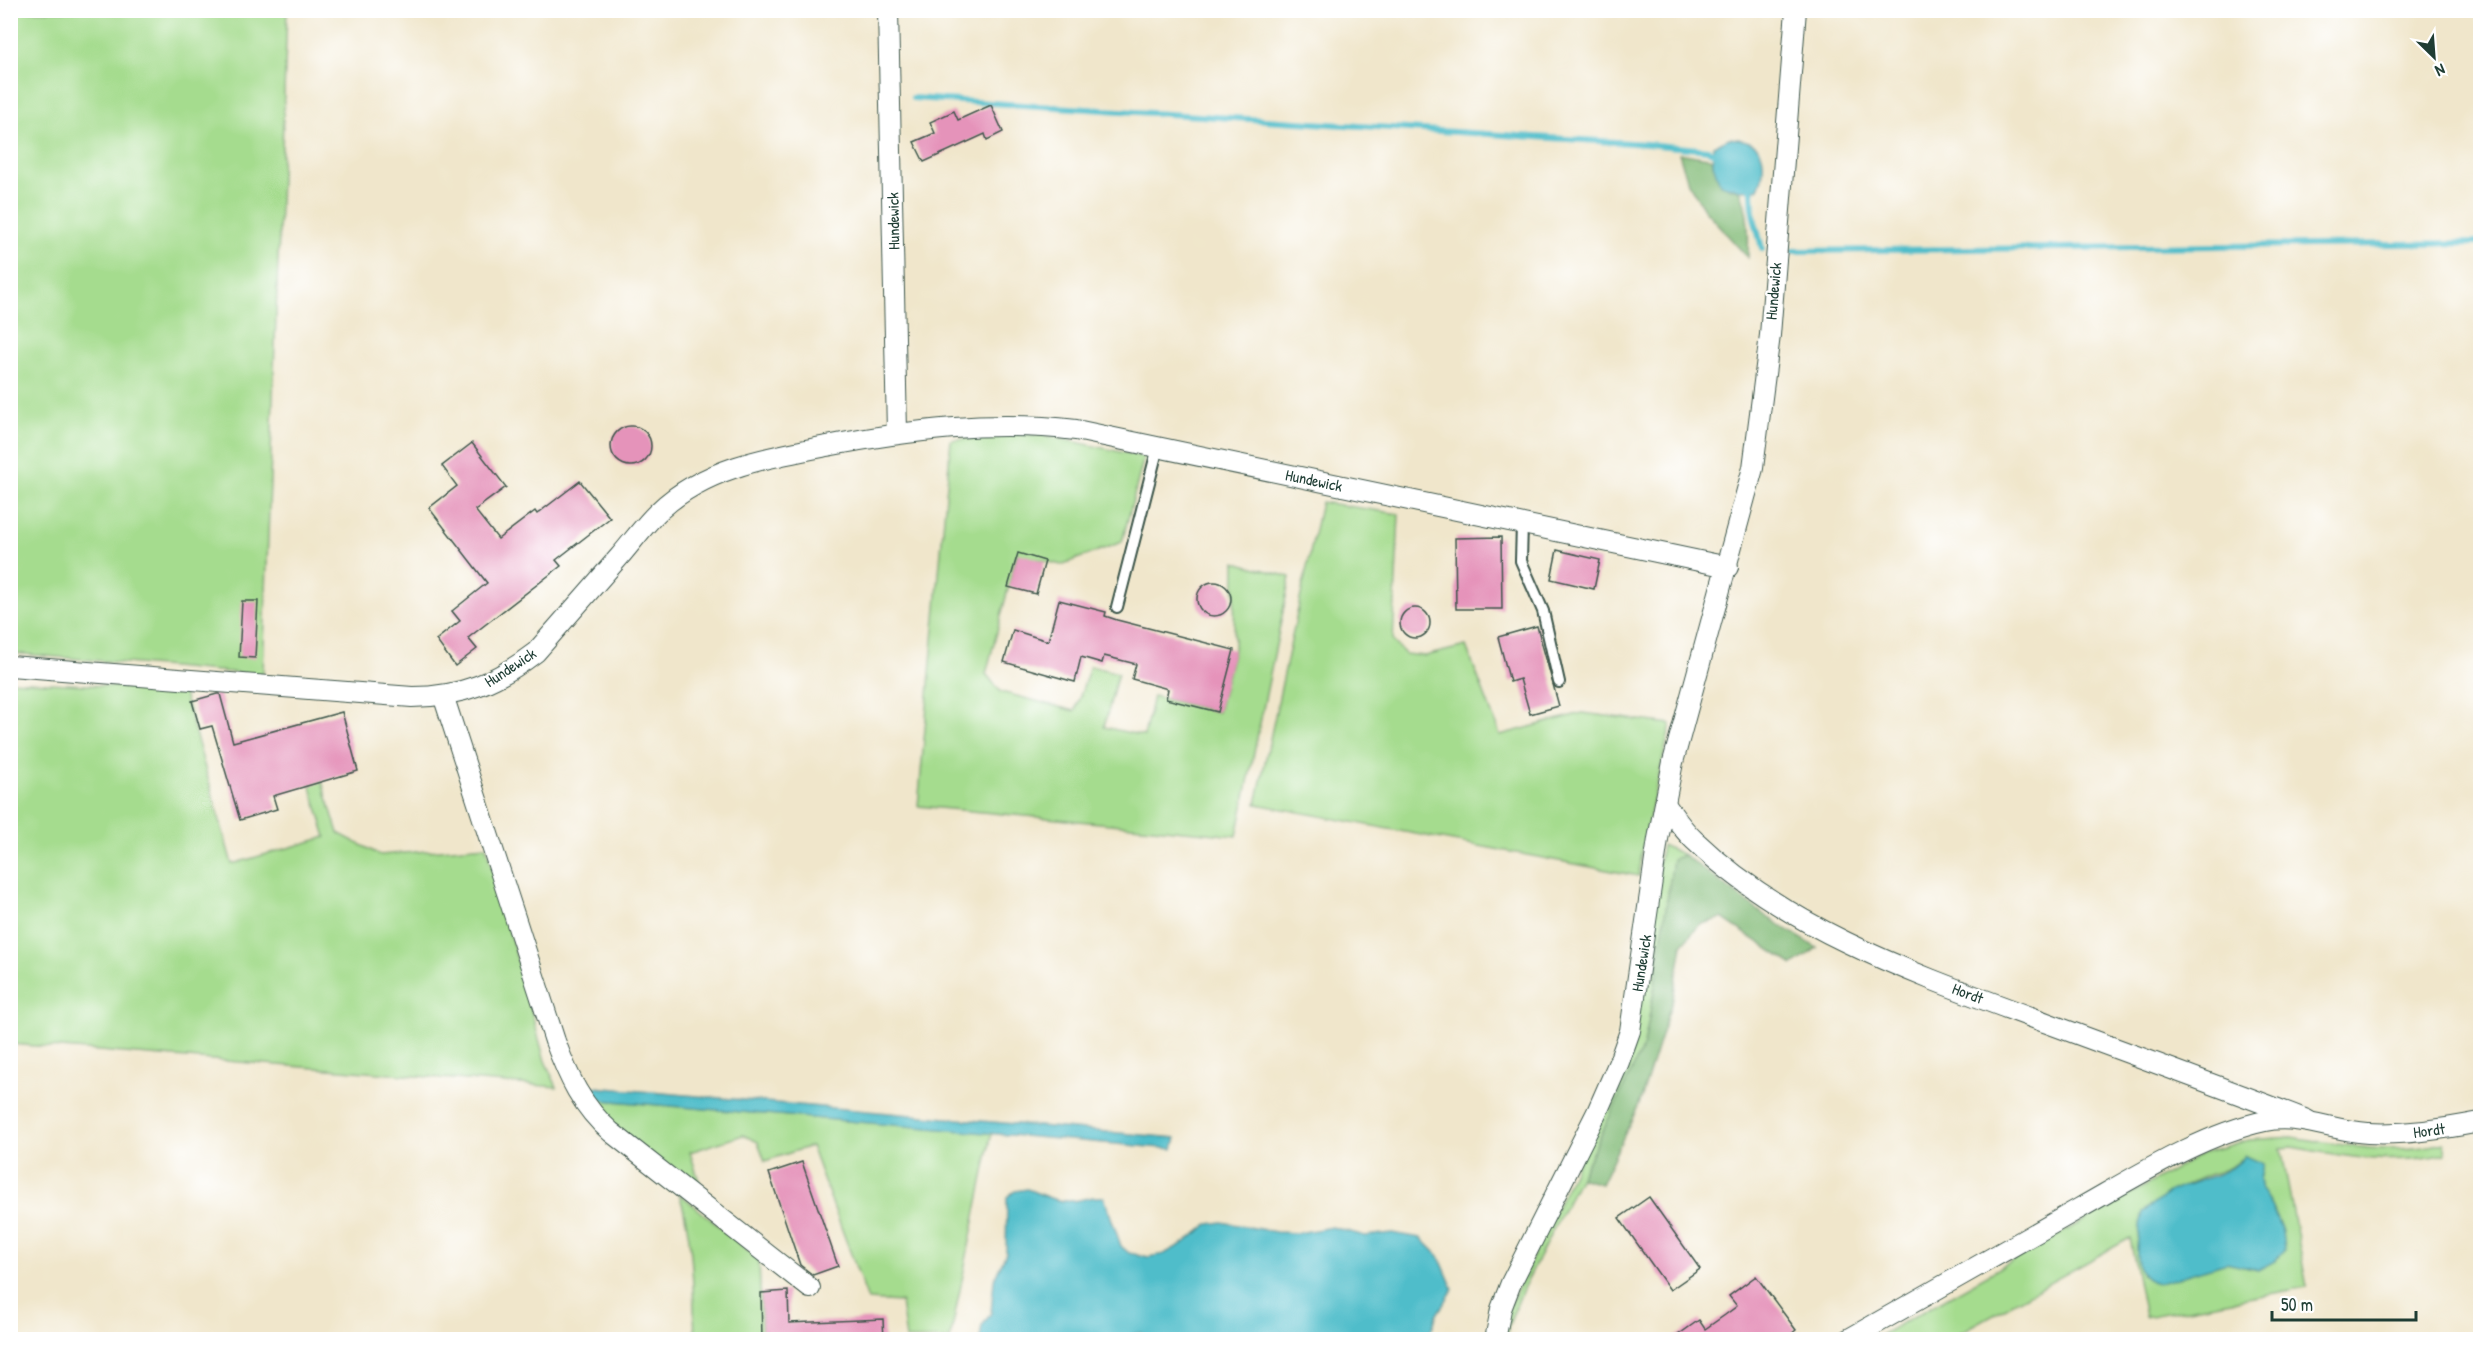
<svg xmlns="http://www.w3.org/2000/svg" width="2491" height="1350" font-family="'Patrick Hand',sans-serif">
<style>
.green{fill:#a5dc8e;stroke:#628c61;stroke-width:1.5;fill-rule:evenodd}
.forest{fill:#84bc79;stroke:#527c56;stroke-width:1.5}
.water{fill:#50bdca;stroke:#387d7f;stroke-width:1.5}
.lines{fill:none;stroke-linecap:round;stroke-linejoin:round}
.stream{stroke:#50bdca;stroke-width:6}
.building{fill:#e593ba}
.service-casing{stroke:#3e564b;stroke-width:14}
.minor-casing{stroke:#3e564b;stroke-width:22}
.service{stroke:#fff;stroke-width:10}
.minor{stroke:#fff;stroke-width:20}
.labels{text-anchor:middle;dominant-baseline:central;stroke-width:4.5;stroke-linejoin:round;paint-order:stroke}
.street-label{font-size:16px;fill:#1f3d34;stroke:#fff}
</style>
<rect width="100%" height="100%" fill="#fff"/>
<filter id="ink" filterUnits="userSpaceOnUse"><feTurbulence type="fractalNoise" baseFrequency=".0167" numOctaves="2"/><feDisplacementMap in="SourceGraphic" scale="12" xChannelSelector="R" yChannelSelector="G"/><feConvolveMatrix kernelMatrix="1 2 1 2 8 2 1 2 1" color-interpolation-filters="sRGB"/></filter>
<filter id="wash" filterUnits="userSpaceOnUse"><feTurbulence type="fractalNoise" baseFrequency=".008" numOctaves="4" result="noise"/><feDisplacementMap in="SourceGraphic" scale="24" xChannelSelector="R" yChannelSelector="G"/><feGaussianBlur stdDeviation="1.35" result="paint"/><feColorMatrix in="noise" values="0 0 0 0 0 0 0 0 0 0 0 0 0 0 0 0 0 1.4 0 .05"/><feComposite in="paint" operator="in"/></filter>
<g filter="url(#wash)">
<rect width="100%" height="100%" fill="#f0e6cb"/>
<g class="green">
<path d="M 10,11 L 287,11 L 263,675 L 11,653 Z"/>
<path d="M 1012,433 L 1049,436 L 1144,457 L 1122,542 L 1061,565 L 1017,554 L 986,674 L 1001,692 L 1075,711 L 1090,666 L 1118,673 L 1104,727 L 1144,736 L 1153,696 L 1218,712 L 1234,650 L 1235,562 L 1290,577 L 1237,836 L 918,806 L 951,440 Z"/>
<path d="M 1321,502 L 1399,514 L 1393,641 L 1405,654 L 1425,656 L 1466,646 L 1500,735 L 1582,713 L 1671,724 L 1640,858 L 1639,876 L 1256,804 Z"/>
<path d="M 10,681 L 183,690 L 232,864 L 326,837 L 310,784 L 322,781 L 338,833 L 380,855 L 486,846 L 545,1061 L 557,1087 L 11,1044 Z"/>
<path d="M 1662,845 L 1684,855 L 1673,860 L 1654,991 L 1644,1045 L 1621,1096 L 1523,1289 L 1508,1327 L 1507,1339 L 1499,1340 L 1504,1317 L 1620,1074 Z"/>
<path d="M 589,1099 L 992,1133 L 950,1339 L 906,1339 L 901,1302 L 868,1300 L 811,1146 L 765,1161 L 758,1142 L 743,1135 L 690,1152 L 704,1198 L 606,1122 Z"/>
<path d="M 2292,1137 C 2343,1145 2393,1156 2444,1143 L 2446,1154 C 2394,1166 2343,1156 2292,1147 L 2281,1148 L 2307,1287 L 2145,1317 L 2130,1238 L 1949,1339 L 1872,1340 L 2205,1152 L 2249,1140 ZM 2241,1160 L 2263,1164 L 2260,1180 L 2262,1191 L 2271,1205 L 2282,1231 L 2283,1250 L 2258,1270 L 2226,1263 L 2142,1275 L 2137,1254 L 2143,1212 C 2163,1197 2183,1185 2206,1176 C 2220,1171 2230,1169 2241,1160 Z"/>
<path d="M 679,1193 L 759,1260 L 762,1339 L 695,1339 C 693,1290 694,1240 679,1193 Z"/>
</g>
<g class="forest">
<path d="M 1679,153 L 1713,159 L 1713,164 L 1729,188 L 1740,190 C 1749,211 1749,235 1748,258 L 1704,209 L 1688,183 Z"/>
<path d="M 1684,855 L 1767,917 L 1817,948 L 1793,965 L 1722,918 L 1699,925 L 1682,945 L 1673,998 L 1640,1102 L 1601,1184 L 1580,1178 L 1644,1045 L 1654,991 L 1673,859 Z"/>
</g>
<g class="water">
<path d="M 1729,138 C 1752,140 1765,144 1763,170 C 1762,178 1762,183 1757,189 L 1740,190 L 1720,184 L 1713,164 L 1713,146 Z"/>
<path d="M 583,1086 L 1176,1138 L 1173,1149 L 589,1099 Z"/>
<path d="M 2245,1156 L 2263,1164 L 2260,1180 L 2262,1191 L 2271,1205 L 2282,1231 L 2284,1250 L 2275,1261 L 2258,1270 L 2226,1263 L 2160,1283 C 2126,1280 2138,1235 2143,1212 C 2152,1206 2160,1198 2170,1192 C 2191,1181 2231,1175 2245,1156 Z"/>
<path d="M 1027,1189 C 1041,1194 1055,1202 1070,1201 C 1083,1201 1090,1195 1104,1197 L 1121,1246 L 1129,1253 L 1149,1257 L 1164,1254 L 1184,1243 L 1209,1224 L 1222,1222 L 1276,1232 L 1298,1233 L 1332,1227 L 1365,1236 L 1392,1233 L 1421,1238 L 1439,1256 L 1453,1289 C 1449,1297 1444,1303 1439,1311 C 1430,1323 1440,1327 1420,1339 L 1367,1336 L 1336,1340 L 1149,1340 L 1142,1333 L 1134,1334 L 1125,1340 L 980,1339 L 982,1326 L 991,1313 L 994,1280 L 1006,1253 L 1007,1197 L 1015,1191 Z"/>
</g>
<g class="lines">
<g class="stream">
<path d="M 913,98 L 1647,144 L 1708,150 L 1719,155"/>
<path d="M 1746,183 L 1752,193 L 1753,214 L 1762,248"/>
<path d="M 1793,251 L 2480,243"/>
</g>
</g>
<g id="blocks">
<g class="building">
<path d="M 991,105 L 1003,132 L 987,140 L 985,134 L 924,162 L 914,142 L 935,133 L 930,122 L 954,111 L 958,120 Z"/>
<circle cx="631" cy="446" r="20"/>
<path d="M 472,443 L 506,487 L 475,510 L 498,539 L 535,511 L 537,514 L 580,481 L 610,518 L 556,560 L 561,566 L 468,638 L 477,649 L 455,666 L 436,640 L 460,621 L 452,611 L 487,583 L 429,508 L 457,486 L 442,466 Z"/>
<path d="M 1501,537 L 1502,609 L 1456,609 L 1455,538 Z"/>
<path d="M 1557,550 L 1600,560 L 1594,589 L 1551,579 Z"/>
<path d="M 1018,553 L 1045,561 L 1036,594 L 1008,587 Z"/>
<circle cx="1214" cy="599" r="17"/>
<path d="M 1059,600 L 1106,612 L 1105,616 L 1117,620 L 1234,650 L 1218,712 L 1166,699 L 1168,689 L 1132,679 L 1136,664 L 1104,656 L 1102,663 L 1081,657 L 1075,682 L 1004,662 L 1013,630 L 1048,641 Z"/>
<path d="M 242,601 L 258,601 L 255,658 L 239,657 Z"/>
<circle cx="1415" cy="623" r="15"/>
<path d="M 1537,626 L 1559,706 L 1530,714 L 1520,679 L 1510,682 L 1498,637 Z"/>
<path d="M 217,694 L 220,694 L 233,742 L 342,712 L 358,771 L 273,796 L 277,809 L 240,820 L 212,726 L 200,729 L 192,701 Z"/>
<path d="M 802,1162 L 838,1266 L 813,1275 L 800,1265 L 769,1173 Z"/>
<path d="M 1649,1197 L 1700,1269 L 1670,1290 L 1619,1218 Z"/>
<path d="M 1756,1276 L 1796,1330 L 1784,1340 L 1671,1340 L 1699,1320 L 1705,1329 L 1725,1315 L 1737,1306 L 1729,1296 Z"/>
<path d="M 788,1291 L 789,1323 L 883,1319 L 884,1340 L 762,1340 L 761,1293 Z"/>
</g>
</g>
</g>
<g filter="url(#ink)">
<use href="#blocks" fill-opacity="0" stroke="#3e564b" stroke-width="1.5"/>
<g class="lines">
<defs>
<g id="service">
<path d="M 1522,524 L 1521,561 L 1543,611 L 1559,682"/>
<path d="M 1117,607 L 1158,447"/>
</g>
<g id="minor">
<path d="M 888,10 L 897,432"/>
<path d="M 10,666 L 412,697 C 461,697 497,682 536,652 C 564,620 592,588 620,556 C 633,541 645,524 659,511 C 704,468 768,457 827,446 C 910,430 991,420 1076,430 L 1728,567"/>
<path d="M 443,695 L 555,1041 C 568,1076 582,1107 611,1132 L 810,1288"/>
<path d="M 1665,804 C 1674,816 1683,830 1694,840 C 1791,933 1924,977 2047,1023 C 2134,1055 2221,1087 2307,1120"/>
<path d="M 1495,1340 L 1501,1309 L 1511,1283 L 1597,1112 L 1619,1062 L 1630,1031 L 1658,839 L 1673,762 L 1753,468 L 1770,335 L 1796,10"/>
<path d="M 1847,1340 C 1925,1296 2002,1252 2080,1208 C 2135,1177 2203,1134 2265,1121 C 2301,1114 2333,1131 2368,1133 C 2406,1135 2443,1129 2480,1122"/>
</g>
</defs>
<use href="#service" class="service-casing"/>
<use href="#minor" class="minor-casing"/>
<use href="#service" class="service"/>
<use href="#minor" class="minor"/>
</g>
</g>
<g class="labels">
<g class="street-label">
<text transform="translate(893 221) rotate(-91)">Hundewick</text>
<text transform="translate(1773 291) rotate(-85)">Hundewick</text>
<text transform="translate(1314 480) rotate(12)">Hundewick</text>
<text transform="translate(510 667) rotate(-33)">Hundewick</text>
<text transform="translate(1641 963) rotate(-81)">Hundewick</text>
<text transform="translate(1968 993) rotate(21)">Hordt</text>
<text transform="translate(2429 1130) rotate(-7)">Hordt</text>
</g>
</g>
<rect width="2491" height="1350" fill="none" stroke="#fff" stroke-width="36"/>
<g transform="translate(2434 57) rotate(155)" stroke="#ffffff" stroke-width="4.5" paint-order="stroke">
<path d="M0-4.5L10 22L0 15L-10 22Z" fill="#1f3d34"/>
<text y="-9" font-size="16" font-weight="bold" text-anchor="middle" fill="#1f3d34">N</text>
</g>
<path d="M2272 1311v9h144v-9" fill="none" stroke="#1f3d34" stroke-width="3"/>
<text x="2281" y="1311" font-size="18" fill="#1f3d34" stroke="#ffffff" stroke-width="4.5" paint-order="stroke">50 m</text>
</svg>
